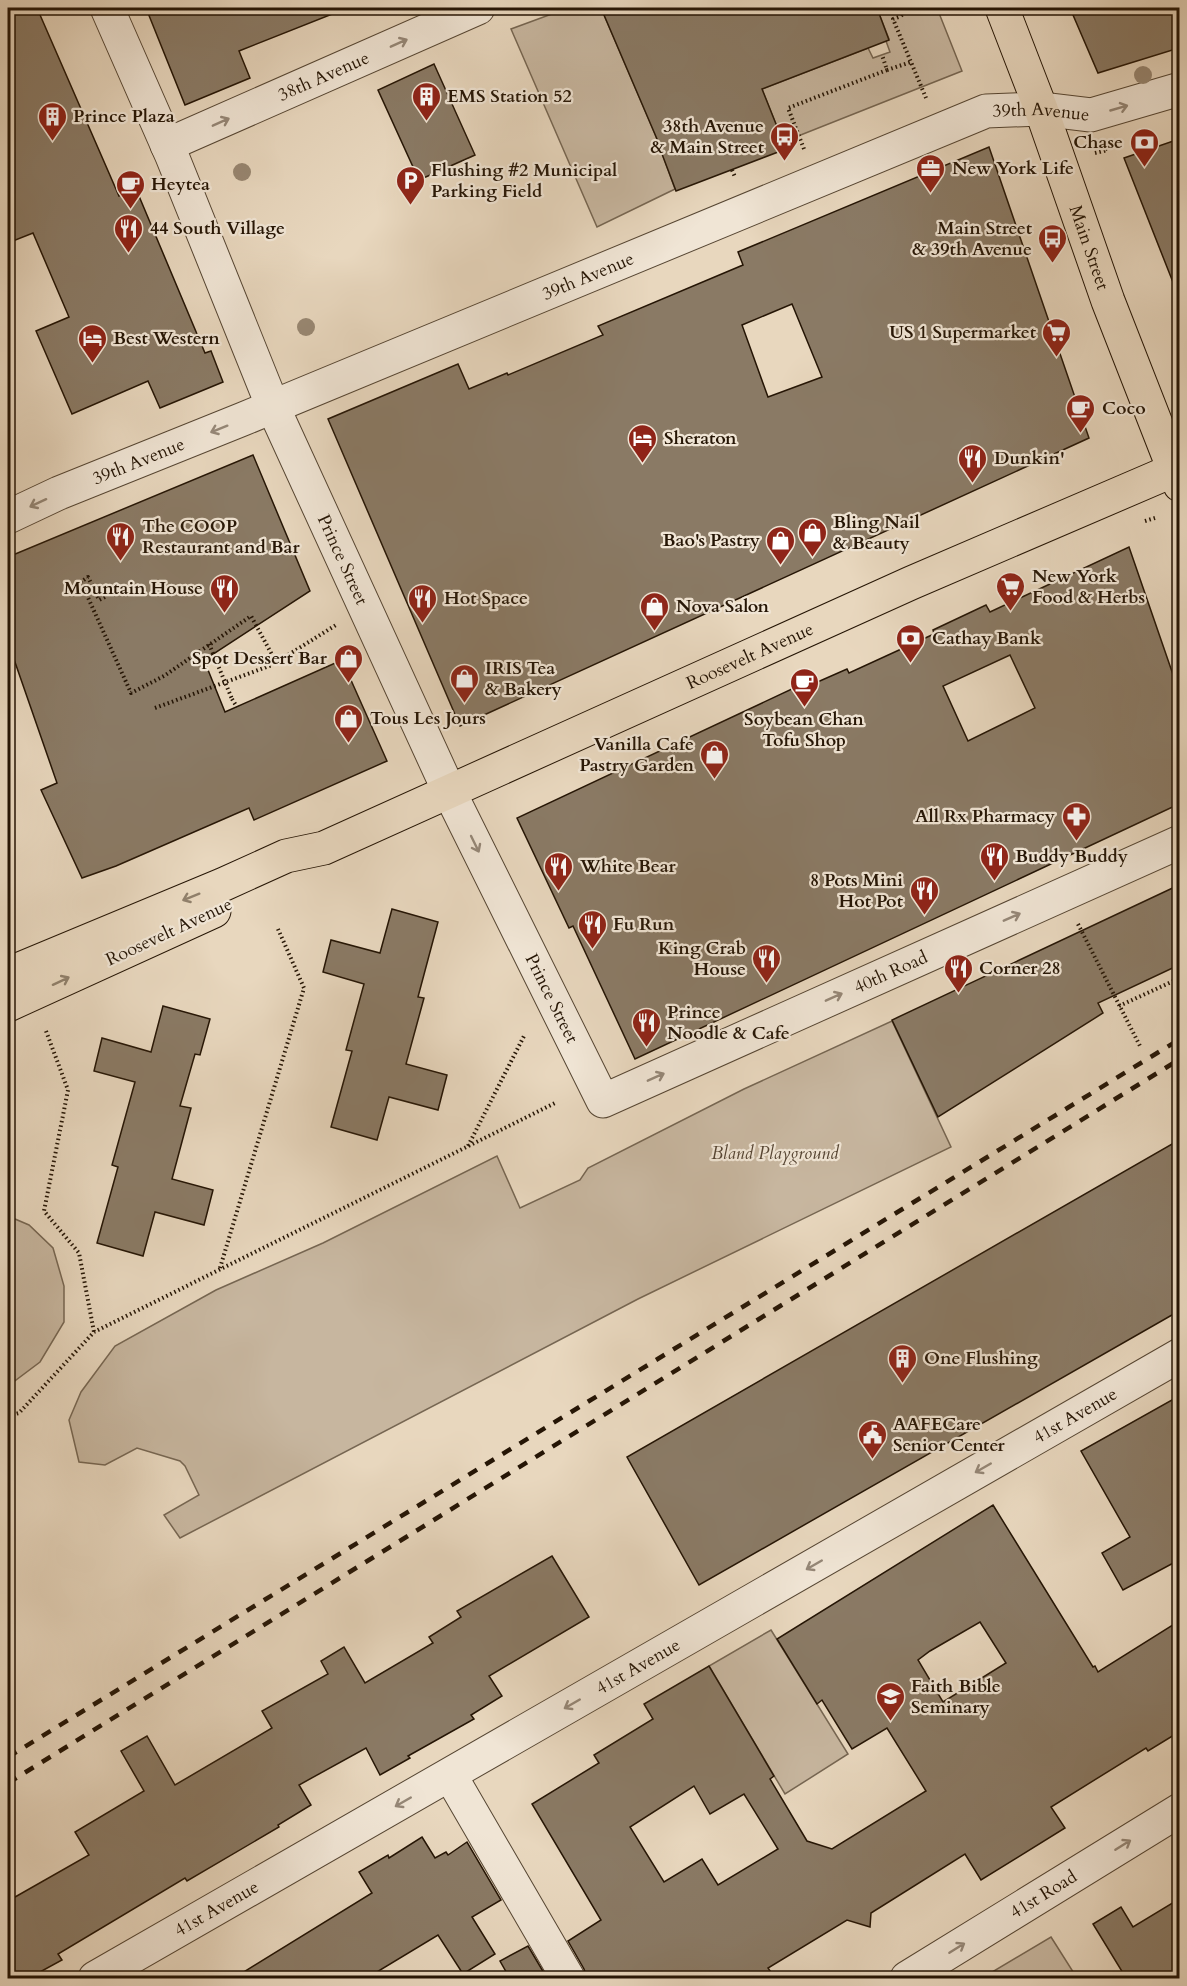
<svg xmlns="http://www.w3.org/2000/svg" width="1187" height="1986" font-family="Cardo,serif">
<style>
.green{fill:#c7b69f;stroke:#766652;stroke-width:1.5}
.building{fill:#8a7a65;stroke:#251505;stroke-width:1.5;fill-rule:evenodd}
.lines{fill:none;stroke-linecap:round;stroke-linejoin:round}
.minor-casing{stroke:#564633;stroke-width:35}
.major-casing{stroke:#251505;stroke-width:35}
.path{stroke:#251505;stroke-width:4;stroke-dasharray:1.5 3;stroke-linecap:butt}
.minor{stroke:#f0e5d5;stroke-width:33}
.major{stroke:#e8d7be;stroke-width:33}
.rail{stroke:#251505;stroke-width:4.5;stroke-dasharray:10 10;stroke-linecap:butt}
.path-bridge{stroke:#251505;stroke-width:4;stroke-dasharray:1.5 3;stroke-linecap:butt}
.tree{fill:#988772}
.oneway{stroke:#958777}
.oneway2{stroke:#90806b}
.labels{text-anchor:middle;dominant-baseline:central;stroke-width:4.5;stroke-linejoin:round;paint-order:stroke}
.street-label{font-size:18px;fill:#251505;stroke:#f0e5d5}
.poi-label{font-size:18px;font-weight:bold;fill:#251505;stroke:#f0e5d5;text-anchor:start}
.park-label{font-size:18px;font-style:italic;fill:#564533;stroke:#f0e5d5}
</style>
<rect width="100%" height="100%" fill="#e8d7be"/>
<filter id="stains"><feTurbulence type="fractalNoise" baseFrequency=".00333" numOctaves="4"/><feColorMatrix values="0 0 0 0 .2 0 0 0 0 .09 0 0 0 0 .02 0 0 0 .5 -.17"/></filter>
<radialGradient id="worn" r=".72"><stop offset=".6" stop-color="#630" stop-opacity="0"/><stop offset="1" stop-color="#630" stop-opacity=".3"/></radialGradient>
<g class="green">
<path d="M 568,8 L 601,8 L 655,134 L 675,189 L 597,227 L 511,29 Z"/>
<path d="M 888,8 L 937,8 L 962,71 L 783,142 L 762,89 L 868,48 L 873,58 L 890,52 L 886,41 L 889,39 L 878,11 Z"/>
<path d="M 892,1021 L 951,1147 L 638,1299 L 180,1538 L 164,1515 L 199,1495 L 185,1466 L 180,1461 L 137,1448 L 105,1465 L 79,1462 L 69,1420 L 81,1392 L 115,1346 L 216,1290 L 323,1243 L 497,1156 L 520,1208 L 580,1180 L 588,1168 L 744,1089 Z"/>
<path d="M 8,1216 L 29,1225 L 53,1248 L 64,1286 L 64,1322 L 40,1362 L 8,1386 Z"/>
<path d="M 771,1630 L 848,1754 L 785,1794 L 709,1666 Z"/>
<path d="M 1051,1937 L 1077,1978 L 982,1978 Z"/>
</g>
<g class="building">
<path d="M 8,8 L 37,8 L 119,196 L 136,189 L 205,353 L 211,351 L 223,382 L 160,408 L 148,381 L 72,414 L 36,331 L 69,317 L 33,233 L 8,243 Z"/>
<path d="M 146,8 L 345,8 L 345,9 L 239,51 L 250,78 L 185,105 Z"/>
<path d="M 601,8 L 877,8 L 889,40 L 762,89 L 786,149 L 676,191 L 662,154 L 663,153 Z"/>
<path d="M 1070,8 L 1179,8 L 1179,48 L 1098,73 Z"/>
<path d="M 434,64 L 475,155 L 419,180 L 378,90 Z"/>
<path d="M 1179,139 L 1179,294 L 1178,295 L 1124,158 Z"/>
<path d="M 989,147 L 1089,438 L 460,726 L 328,419 L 458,364 L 469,389 L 507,373 L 508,375 L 603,335 L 598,326 L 743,265 L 738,252 ZM 792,304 L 822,377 L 768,397 L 742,325 Z"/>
<path d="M 253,455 L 310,591 L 204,660 L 225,712 L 342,660 L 387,761 L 254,820 L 249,808 L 116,866 L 82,878 L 41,790 L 57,783 L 8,642 L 8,557 Z"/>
<path d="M 1129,547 L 1179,692 L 1179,804 L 635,1059 L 573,926 L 569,928 L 517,818 L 811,680 L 813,684 L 847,669 L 849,673 L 934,634 L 933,630 L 986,605 L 990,612 ZM 1010,655 L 1035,708 L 968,741 L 943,686 Z"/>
<path d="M 1179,885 L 1179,965 L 1098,1003 L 1103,1013 L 938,1117 L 892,1020 Z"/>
<path d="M 392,909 L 438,922 L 418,997 L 424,998 L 406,1064 L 447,1075 L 438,1110 L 389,1097 L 377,1140 L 331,1127 L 352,1051 L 346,1050 L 364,984 L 323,972 L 331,940 L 380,953 Z"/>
<path d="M 163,1006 L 210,1019 L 200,1055 L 195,1054 L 180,1106 L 191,1108 L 172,1179 L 213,1190 L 204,1225 L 155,1212 L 143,1256 L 97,1243 L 118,1167 L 112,1165 L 135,1082 L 94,1071 L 102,1038 L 151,1052 Z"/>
<path d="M 1179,1140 L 1179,1311 L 699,1585 L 627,1457 Z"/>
<path d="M 1179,1396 L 1179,1560 L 1123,1590 L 1102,1553 L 1130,1537 L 1081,1451 Z"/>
<path d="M 993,1505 L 1093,1667 L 1095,1666 L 1098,1672 L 1179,1621 L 1179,1732 L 1148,1751 L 1146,1748 L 1051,1807 L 1065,1828 L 981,1880 L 965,1854 L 871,1913 L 870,1927 L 847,1920 L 768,1968 L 775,1978 L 587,1978 L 584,1969 L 568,1941 L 601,1920 L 532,1804 L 599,1763 L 594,1755 L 653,1719 L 644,1704 L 709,1666 L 774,1776 L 770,1779 L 807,1841 L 832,1849 L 926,1791 L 887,1728 L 852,1749 L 822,1700 L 817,1704 L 777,1639 ZM 980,1622 L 1006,1663 L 943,1702 L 918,1660 L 930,1651 ZM 694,1786 L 710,1814 L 744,1794 L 778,1849 L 718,1885 L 702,1859 L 664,1882 L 630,1827 Z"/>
<path d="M 552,1556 L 589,1617 L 489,1676 L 502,1696 L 471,1715 L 474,1719 L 408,1756 L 410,1758 L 380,1775 L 366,1748 L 299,1785 L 311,1805 L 278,1825 L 279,1827 L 187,1881 L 185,1878 L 58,1954 L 62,1960 L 29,1978 L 8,1978 L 8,1901 L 89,1855 L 75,1832 L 144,1791 L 121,1751 L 147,1736 L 175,1785 L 272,1728 L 262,1711 L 328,1674 L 321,1661 L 344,1647 L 365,1683 L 433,1643 L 429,1637 L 461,1617 L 457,1611 Z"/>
<path d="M 422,1837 L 435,1858 L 446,1852 L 448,1855 L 467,1842 L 501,1900 L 472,1917 L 495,1954 L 463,1974 L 438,1935 L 367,1978 L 234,1978 L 372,1893 L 359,1872 L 388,1855 L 389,1858 Z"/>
<path d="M 1179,1899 L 1179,1978 L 1126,1978 L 1093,1924 L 1121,1907 L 1133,1927 Z"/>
<path d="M 528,1946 L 547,1978 L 506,1978 L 509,1977 L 500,1961 Z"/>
</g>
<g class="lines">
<defs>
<g id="minor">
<path id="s1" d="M 107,8 L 172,156 L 273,407 L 449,791 L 603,1101 L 1180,842"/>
<path id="s2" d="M 167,145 L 478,8"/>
<path id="s3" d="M 8,517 L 59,493 L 243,419 L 986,111 L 1041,109 L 1091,115 L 1180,89"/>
<path d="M 450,1775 L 568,1978"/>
<path id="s4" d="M 95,1978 L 1180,1355"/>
<path id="s5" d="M 907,1978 L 1180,1810"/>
</g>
<g id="major">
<path id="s6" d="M 1002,8 L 1041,109 L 1108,301 L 1180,485"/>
<path id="s7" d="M 8,974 L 222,885 L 286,856 L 324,848 L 911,583 L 1174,470"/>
<path d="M 8,1005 L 214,911"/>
</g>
</defs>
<use href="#minor" class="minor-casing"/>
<use href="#major" class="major-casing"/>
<g class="path">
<path d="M 908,8 L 901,16 L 893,19 L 926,98"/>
<path d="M 887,70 L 911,62"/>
<path d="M 804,149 L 788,108 L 887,70 L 882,55"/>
<path d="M 1095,153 L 1108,150 L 1105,145"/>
<path d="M 732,170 L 735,177"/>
<path d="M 1145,521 L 1155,518"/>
<path d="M 105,597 L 99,600 L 88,577 L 81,582 L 131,693 L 164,676 L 251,616 L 276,662"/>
<path d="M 209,644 L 217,663"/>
<path d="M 232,699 L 237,707"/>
<path d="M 155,708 L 272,665 L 336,625"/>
<path d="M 1078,924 L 1140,1046"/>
<path d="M 1119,1006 L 1180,978"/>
<path d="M 46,1031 L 68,1090 L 44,1211 L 79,1253 L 94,1332"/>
<path d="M 468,1146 L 524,1036"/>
<path d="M 220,1268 L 304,988 L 278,929"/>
<path d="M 8,1416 L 19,1413 L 94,1332 L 555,1103"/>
</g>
<use href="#minor" class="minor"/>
<use href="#major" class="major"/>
<g class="rail">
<path d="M 8,1757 L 1180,1039"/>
<path d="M 8,1783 L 1180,1059"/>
</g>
<path class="path-bridge" d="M 217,663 L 232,699"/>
</g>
<g class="tree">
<circle cx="1143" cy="75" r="9"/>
<circle cx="242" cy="172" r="9"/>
<circle cx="306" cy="327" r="9"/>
</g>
<defs><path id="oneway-shaft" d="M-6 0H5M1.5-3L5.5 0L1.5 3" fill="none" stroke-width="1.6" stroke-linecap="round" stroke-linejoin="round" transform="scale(1.5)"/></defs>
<g class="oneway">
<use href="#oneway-shaft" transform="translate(399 43) rotate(-24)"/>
<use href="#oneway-shaft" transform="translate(1119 108) rotate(-16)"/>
<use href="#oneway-shaft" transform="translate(221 122) rotate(-24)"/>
<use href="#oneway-shaft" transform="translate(219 429) rotate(158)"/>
<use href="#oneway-shaft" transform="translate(38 503) rotate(155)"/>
<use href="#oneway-shaft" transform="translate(475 844) rotate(64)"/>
<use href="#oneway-shaft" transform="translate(1012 917) rotate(-24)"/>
<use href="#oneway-shaft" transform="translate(834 997) rotate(-24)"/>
<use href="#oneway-shaft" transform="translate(656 1077) rotate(-24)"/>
<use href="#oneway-shaft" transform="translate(983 1468) rotate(150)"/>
<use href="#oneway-shaft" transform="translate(814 1565) rotate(150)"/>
<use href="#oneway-shaft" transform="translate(572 1704) rotate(150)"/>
<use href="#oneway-shaft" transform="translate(403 1802) rotate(150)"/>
<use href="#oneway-shaft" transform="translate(1123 1845) rotate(-32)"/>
<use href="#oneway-shaft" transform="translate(957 1948) rotate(-32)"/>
</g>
<g class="oneway2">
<use href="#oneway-shaft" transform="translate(191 897) rotate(158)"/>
<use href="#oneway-shaft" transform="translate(61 981) rotate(-25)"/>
</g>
<defs>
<symbol id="building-pin" viewBox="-11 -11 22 30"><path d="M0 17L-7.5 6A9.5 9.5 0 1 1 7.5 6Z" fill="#8f2418" stroke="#f0e5d5"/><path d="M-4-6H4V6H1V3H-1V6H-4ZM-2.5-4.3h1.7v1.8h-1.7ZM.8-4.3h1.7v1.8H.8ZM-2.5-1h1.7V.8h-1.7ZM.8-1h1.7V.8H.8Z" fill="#fff"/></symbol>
<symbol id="bus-pin" viewBox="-11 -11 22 30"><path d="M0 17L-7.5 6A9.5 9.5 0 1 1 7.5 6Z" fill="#8f2418" stroke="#f0e5d5"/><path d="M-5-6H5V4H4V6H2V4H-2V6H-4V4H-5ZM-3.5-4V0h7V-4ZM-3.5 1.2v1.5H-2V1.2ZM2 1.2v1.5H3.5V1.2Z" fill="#fff"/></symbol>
<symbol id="bank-pin" viewBox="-11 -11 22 30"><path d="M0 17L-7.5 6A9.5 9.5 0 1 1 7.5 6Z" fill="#8f2418" stroke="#f0e5d5"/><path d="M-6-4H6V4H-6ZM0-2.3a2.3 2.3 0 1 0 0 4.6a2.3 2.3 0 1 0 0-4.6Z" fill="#fff"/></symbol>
<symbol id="office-pin" viewBox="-11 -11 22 30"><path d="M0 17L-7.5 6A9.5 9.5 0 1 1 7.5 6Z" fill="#8f2418" stroke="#f0e5d5"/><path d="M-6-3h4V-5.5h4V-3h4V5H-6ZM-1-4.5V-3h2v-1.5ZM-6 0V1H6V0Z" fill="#fff"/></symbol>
<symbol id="parking-pin" viewBox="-11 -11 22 30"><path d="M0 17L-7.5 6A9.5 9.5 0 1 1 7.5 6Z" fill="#8f2418" stroke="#f0e5d5"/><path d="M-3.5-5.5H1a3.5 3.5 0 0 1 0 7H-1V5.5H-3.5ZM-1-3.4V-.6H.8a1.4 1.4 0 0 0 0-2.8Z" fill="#fff"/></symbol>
<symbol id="cafe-pin" viewBox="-11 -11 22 30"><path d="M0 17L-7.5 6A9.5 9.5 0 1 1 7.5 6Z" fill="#8f2418" stroke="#f0e5d5"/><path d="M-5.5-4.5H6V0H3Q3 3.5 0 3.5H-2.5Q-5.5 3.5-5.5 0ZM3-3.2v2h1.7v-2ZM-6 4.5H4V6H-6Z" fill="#fff"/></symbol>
<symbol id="restaurant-pin" viewBox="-11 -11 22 30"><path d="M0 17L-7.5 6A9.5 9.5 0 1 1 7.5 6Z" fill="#8f2418" stroke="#f0e5d5"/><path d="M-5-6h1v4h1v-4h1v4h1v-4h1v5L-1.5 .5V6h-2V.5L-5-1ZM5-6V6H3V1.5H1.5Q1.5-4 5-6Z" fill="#fff"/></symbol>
<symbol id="supermarket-pin" viewBox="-11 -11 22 30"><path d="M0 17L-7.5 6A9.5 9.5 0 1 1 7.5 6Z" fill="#8f2418" stroke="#f0e5d5"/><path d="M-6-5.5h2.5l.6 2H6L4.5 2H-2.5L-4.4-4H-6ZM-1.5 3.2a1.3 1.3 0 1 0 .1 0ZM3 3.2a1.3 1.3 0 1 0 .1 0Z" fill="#fff"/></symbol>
<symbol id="hotel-pin" viewBox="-11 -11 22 30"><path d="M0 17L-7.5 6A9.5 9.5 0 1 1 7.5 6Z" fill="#8f2418" stroke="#f0e5d5"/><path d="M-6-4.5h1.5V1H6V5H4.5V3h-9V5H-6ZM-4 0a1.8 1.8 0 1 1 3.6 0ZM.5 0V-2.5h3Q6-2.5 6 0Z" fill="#fff"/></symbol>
<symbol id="shop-pin" viewBox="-11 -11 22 30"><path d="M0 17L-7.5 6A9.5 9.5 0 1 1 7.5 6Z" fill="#8f2418" stroke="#f0e5d5"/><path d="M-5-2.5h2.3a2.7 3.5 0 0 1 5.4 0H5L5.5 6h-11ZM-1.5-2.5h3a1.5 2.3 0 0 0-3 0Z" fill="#fff"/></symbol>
<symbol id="pharmacy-pin" viewBox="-11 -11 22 30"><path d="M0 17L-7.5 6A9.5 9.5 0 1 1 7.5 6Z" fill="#8f2418" stroke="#f0e5d5"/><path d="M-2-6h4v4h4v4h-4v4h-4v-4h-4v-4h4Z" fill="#fff"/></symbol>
<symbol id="civic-pin" viewBox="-11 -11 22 30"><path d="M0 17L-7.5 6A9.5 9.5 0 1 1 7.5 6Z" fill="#8f2418" stroke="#f0e5d5"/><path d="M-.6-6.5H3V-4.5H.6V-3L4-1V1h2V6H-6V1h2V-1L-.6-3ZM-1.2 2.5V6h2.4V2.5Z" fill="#fff"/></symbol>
<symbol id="school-pin" viewBox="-11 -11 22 30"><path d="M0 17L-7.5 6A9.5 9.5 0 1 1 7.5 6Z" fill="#8f2418" stroke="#f0e5d5"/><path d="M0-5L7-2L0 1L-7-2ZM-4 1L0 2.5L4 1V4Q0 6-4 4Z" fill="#fff"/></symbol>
</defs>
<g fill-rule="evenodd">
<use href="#building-pin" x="410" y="80" width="33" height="45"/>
<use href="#building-pin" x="36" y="100" width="33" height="45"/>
<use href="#bus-pin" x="768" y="120" width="33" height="45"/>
<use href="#bank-pin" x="1128" y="126" width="33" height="45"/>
<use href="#office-pin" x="914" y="152" width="33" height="45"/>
<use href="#parking-pin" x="394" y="164" width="33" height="45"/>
<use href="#cafe-pin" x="114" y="168" width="33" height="45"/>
<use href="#restaurant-pin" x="112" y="212" width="33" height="45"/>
<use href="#bus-pin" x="1036" y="222" width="33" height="45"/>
<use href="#supermarket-pin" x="1040" y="316" width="33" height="45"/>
<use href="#hotel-pin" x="76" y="322" width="33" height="45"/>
<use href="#cafe-pin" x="1064" y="392" width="33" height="45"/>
<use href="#hotel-pin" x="626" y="422" width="33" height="45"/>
<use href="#restaurant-pin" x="956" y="442" width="33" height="45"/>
<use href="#shop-pin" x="796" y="516" width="33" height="45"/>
<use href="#restaurant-pin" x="104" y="520" width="33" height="45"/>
<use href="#shop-pin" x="764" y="524" width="33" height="45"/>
<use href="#supermarket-pin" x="994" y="570" width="33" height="45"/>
<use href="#restaurant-pin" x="208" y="572" width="33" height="45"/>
<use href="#restaurant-pin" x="406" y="582" width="33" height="45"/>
<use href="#shop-pin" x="638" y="590" width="33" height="45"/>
<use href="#bank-pin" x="894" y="622" width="33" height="45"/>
<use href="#shop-pin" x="332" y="642" width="33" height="45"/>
<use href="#shop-pin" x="448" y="662" width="33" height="45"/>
<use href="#cafe-pin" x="788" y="666" width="33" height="45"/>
<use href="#shop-pin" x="332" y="702" width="33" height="45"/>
<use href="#shop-pin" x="698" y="738" width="33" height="45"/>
<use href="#pharmacy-pin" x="1060" y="800" width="33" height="45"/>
<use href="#restaurant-pin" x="978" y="840" width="33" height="45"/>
<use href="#restaurant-pin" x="542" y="850" width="33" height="45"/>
<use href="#restaurant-pin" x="908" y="874" width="33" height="45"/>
<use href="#restaurant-pin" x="576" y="908" width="33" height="45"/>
<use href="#restaurant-pin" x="750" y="942" width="33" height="45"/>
<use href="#restaurant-pin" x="942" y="952" width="33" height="45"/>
<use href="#restaurant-pin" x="630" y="1006" width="33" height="45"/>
<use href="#building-pin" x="886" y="1342" width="33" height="45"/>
<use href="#civic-pin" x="856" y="1418" width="33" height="45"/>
<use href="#school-pin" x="874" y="1680" width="33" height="45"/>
</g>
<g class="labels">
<g class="street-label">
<text stroke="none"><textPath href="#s2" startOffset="171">38th Avenue</textPath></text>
<text stroke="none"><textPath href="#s3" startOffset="1114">39th Avenue</textPath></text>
<text stroke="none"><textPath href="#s6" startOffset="255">Main Street</textPath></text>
<text stroke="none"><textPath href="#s3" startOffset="628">39th Avenue</textPath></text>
<text stroke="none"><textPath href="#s3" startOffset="142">39th Avenue</textPath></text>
<text stroke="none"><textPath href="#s1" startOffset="600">Prince Street</textPath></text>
<text stroke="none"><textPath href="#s7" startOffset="808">Roosevelt Avenue</textPath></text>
<text transform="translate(169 932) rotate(-25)">Roosevelt Avenue</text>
<text stroke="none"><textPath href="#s1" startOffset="1516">40th Road</textPath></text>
<text stroke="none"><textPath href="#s1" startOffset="1086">Prince Street</textPath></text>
<text stroke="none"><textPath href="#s4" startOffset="1130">41st Avenue</textPath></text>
<text stroke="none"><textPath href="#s4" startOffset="626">41st Avenue</textPath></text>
<text stroke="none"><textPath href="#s5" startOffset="160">41st Road</textPath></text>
<text stroke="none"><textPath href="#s4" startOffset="140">41st Avenue</textPath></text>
</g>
<g class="poi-label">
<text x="447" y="96">EMS Station 52</text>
<text x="73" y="116">Prince Plaza</text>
<text x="764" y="126" text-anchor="end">38th Avenue<tspan x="764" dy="21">&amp; Main Street</tspan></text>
<text x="1123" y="142" text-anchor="end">Chase</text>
<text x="952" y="168">New York Life</text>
<text x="431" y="170">Flushing #2 Municipal<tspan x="431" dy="21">Parking Field</tspan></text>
<text x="151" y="184">Heytea</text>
<text x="150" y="228">44 South Village</text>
<text x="1032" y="228" text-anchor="end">Main Street<tspan x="1032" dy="21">&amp; 39th Avenue</tspan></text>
<text x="1036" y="332" text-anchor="end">US 1 Supermarket</text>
<text x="113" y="338">Best Western</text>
<text x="1102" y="408">Coco</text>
<text x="664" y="438">Sheraton</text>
<text x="994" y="458">Dunkin'</text>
<text x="833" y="522">Bling Nail<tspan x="833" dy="21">&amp; Beauty</tspan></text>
<text x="142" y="526">The COOP<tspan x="142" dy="21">Restaurant and Bar</tspan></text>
<text x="760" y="540" text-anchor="end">Bao's Pastry</text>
<text x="1032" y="576">New York<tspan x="1032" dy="21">Food &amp; Herbs</tspan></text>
<text x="203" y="588" text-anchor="end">Mountain House</text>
<text x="444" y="598">Hot Space</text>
<text x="676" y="606">Nova Salon</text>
<text x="932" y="638">Cathay Bank</text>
<text x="327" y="658" text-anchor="end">Spot Dessert Bar</text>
<text x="485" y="668">IRIS Tea<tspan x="485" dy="21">&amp; Bakery</tspan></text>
<text x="370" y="718">Tous Les Jours</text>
<text x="804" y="719" text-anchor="middle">Soybean Chan<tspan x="804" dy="21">Tofu Shop</tspan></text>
<text x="694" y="744" text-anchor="end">Vanilla Cafe<tspan x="694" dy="21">Pastry Garden</tspan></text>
<text x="1055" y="816" text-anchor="end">All Rx Pharmacy</text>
<text x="1015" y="856">Buddy Buddy</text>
<text x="580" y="866">White Bear</text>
<text x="903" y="880" text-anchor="end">8 Pots Mini<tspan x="903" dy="21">Hot Pot</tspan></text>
<text x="613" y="924">Fu Run</text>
<text x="746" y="948" text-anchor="end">King Crab<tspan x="746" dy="21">House</tspan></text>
<text x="979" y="968">Corner 28</text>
<text x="667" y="1012">Prince<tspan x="667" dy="21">Noodle &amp; Cafe</tspan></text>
<text x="924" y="1358">One Flushing</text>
<text x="893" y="1424">AAFECare<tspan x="893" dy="21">Senior Center</tspan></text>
<text x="911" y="1686">Faith Bible<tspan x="911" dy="21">Seminary</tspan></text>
</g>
<g class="park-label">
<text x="775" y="1153">Bland Playground</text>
</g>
</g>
<rect width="1187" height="1986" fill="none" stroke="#e8d7be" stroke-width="30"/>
<rect x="9" y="9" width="1169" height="1968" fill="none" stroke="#251505" stroke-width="3"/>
<rect x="15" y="15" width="1157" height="1956" fill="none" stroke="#251505" stroke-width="1.5"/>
<rect width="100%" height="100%" filter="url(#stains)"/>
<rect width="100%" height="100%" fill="url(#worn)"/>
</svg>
